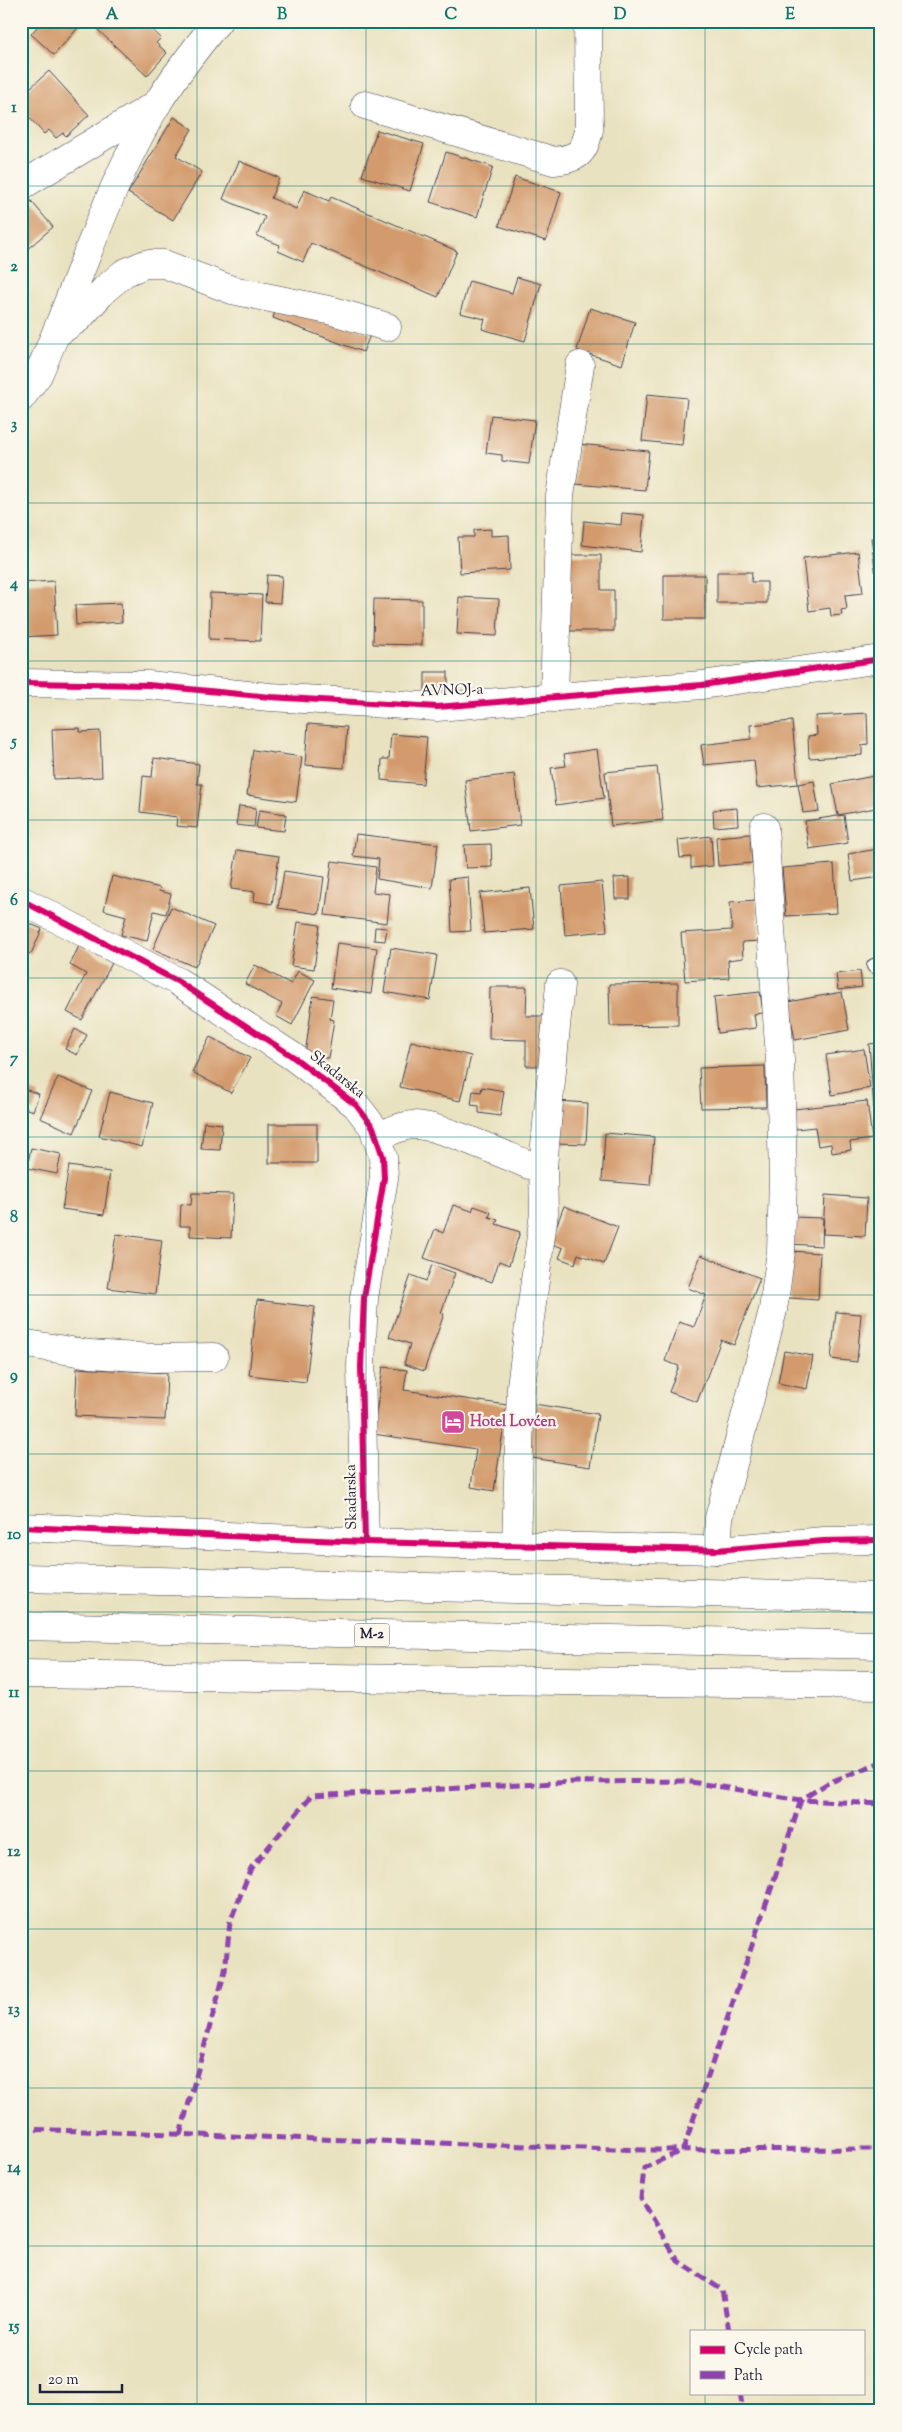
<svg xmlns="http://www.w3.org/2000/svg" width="902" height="2432" font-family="'Sorts Mill Goudy',serif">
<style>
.building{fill:#d39b6d}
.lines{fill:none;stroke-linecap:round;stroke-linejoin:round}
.service-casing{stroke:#403f4f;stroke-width:16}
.minor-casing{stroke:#403f4f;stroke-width:29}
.primary-casing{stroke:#403f4f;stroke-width:29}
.service{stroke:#fff;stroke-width:14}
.minor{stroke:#fff;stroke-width:28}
.primary{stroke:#fff;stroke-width:28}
.quiet{stroke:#8e44ad;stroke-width:5;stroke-dasharray:10 5;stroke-linecap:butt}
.cycleway-casing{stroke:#fbf7ec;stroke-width:9}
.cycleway{stroke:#d6006c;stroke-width:6}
.grid{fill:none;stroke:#0f766e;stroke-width:1;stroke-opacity:0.55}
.labels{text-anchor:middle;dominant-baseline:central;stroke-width:4.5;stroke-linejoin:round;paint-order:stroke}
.shield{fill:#fbf7ec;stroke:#636270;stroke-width:1}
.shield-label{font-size:14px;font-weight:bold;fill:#22223b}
.street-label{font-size:15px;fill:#22223b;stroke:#fbf7ec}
.hotel-label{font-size:15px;font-weight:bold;fill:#b23c85;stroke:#fbf7ec;text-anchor:start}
.neatline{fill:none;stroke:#0f766e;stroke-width:2}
.grid-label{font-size:16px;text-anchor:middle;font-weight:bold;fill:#0f766e}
</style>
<rect width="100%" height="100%" fill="#fbf7ec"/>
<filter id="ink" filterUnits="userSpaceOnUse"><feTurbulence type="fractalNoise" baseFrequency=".02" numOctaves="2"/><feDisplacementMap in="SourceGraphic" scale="10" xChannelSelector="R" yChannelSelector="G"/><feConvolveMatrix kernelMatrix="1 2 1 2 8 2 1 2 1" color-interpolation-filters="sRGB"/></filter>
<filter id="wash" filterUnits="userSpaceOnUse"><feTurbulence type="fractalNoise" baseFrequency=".0096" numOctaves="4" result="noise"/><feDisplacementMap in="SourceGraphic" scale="20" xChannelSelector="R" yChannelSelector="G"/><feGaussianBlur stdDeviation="1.12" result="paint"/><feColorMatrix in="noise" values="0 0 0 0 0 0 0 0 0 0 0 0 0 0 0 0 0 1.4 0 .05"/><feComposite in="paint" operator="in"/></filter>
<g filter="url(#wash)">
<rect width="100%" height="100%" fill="#e9e2c0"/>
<g id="blocks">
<g class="building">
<path d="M 42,21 L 84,21 L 54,55 L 31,34 Z"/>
<path d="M 106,21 L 143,21 L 161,38 L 156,43 L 167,53 L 147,76 L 98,30 Z"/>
<path d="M 49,71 L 89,115 L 66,136 L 63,133 L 56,138 L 49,130 L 44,134 L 21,108 L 21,96 Z"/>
<path d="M 174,117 L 192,129 L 176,156 L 202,172 L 173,220 L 128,193 Z"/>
<path d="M 377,130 L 424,144 L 410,191 L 362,176 Z"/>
<path d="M 446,152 L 493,167 L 477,217 L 430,202 Z"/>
<path d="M 239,161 L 279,178 L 271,198 L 296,209 L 304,190 L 329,201 L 331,197 L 457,251 L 438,297 L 311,243 L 303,262 L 278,251 L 280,245 L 257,236 L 265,217 L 223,199 Z"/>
<path d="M 515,177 L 561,192 L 546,241 L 499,226 Z"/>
<path d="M 27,196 L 53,227 L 24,252 L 21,249 L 21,200 Z"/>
<path d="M 517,277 L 541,284 L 525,341 L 482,329 L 485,319 L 460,313 L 469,281 L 512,293 Z"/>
<path d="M 277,305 L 371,333 L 363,352 L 273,318 Z"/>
<path d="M 590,308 L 635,322 L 622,365 L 577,350 Z"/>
<path d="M 647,394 L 687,398 L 682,445 L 642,441 Z"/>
<path d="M 491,415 L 535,420 L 529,464 L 502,461 L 502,455 L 486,453 Z"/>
<path d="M 578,444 L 649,451 L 645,490 L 575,484 Z"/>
<path d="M 622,513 L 644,515 L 641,552 L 582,545 L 584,521 L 621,525 Z"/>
<path d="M 491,529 L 491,536 L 509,535 L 510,570 L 460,573 L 458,537 L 474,537 L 474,530 Z"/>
<path d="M 881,537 L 881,584 L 877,584 L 871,538 Z"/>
<path d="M 858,552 L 863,593 L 845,595 L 847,609 L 841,610 L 842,615 L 831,616 L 830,608 L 809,611 L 803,558 Z"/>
<path d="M 562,555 L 601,555 L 601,590 L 614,590 L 614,631 L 563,631 Z"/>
<path d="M 717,572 L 752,572 L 751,582 L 767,582 L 767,603 L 717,603 Z"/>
<path d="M 267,575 L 282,576 L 280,603 L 265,602 Z"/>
<rect x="664" y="575" width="41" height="44"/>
<path d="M 54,581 L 57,635 L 21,637 L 21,583 Z"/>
<path d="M 210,593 L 262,595 L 260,641 L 209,639 Z"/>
<path d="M 459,597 L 499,599 L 497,636 L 457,634 Z"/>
<path d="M 374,599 L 422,600 L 422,645 L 373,644 Z"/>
<path d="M 121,603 L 122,622 L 76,625 L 75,605 Z"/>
<rect x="425" y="672" width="23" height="18"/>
<path d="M 867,713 L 868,744 L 862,745 L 862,755 L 809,758 L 808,736 L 817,735 L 816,716 Z"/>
<path d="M 792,721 L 798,784 L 814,781 L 819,811 L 803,813 L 798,784 L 757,788 L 754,760 L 704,765 L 701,745 L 751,739 L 750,725 Z"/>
<path d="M 308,724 L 347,727 L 344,768 L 305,765 Z"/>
<path d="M 80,728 L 80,732 L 100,731 L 102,777 L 54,779 L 52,729 Z"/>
<path d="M 391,734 L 427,737 L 423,784 L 381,780 L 382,759 L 389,759 Z"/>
<path d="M 597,749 L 604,798 L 556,805 L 551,768 L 566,766 L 564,754 Z"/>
<path d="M 253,750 L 302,757 L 296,802 L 247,795 Z"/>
<path d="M 154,758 L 199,764 L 197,784 L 202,784 L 197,828 L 176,826 L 177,817 L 140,812 L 143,776 L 152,777 Z"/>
<path d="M 657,767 L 663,820 L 611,826 L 605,772 Z"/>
<path d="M 514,774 L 520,825 L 471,831 L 465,780 Z"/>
<path d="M 879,775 L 881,807 L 838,815 L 832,784 Z"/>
<path d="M 239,806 L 256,808 L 254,827 L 236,825 Z"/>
<path d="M 737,808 L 738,825 L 714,827 L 713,810 Z"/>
<path d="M 259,810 L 286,814 L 284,831 L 256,828 Z"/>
<path d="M 844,815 L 848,843 L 809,849 L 805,821 Z"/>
<path d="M 356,834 L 438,844 L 432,888 L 377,879 L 379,859 L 353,856 Z"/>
<path d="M 750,834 L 752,863 L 718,866 L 716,837 Z"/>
<path d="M 711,836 L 713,866 L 691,868 L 691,857 L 680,858 L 678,840 Z"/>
<path d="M 491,844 L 492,867 L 466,868 L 464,845 Z"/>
<path d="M 878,849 L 881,877 L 852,881 L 848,854 Z"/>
<path d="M 237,850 L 279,856 L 272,904 L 254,901 L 255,892 L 231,889 Z"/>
<path d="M 332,861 L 376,867 L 373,892 L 390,894 L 387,923 L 325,915 Z"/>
<path d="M 834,864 L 837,913 L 786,916 L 782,868 Z"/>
<path d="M 284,871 L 324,877 L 319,914 L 278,908 Z"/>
<path d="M 112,876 L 160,888 L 159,891 L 171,894 L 166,914 L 154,911 L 147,941 L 121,935 L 126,916 L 104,910 Z"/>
<path d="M 468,877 L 471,931 L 452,932 L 449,879 Z"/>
<path d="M 630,877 L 630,899 L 615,899 L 614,878 Z"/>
<path d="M 602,882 L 607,931 L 565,935 L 561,886 Z"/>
<path d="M 530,888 L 534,929 L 484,933 L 480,893 Z"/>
<path d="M 756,900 L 760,941 L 742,942 L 743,958 L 728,960 L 729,978 L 685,981 L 681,933 L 732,930 L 730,902 Z"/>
<path d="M 171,907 L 214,926 L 195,967 L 153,949 Z"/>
<path d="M 21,920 L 42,929 L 31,954 L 21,950 Z"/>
<path d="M 298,922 L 320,925 L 314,969 L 291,966 Z"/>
<path d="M 375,927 L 387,928 L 385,941 L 374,940 Z"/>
<path d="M 337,943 L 377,948 L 371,994 L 331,988 Z"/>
<path d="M 79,946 L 112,963 L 82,1020 L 67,1012 L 86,974 L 70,965 Z"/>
<path d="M 391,948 L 437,955 L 430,1000 L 384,992 Z"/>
<path d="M 255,965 L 291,984 L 298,971 L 315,980 L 292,1025 L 276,1016 L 282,1004 L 245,984 Z"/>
<path d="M 860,971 L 862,987 L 838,990 L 836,974 Z"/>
<path d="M 678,983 L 678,1025 L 610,1026 L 609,984 Z"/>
<path d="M 490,987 L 527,987 L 526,1016 L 546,1016 L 546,1066 L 526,1066 L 526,1040 L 489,1039 Z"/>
<path d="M 760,992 L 763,1013 L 754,1014 L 756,1028 L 718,1033 L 714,997 Z"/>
<path d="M 842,992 L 849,1030 L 795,1040 L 788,1002 Z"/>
<path d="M 313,996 L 333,999 L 330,1019 L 334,1020 L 328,1058 L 305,1055 Z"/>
<path d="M 75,1029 L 87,1035 L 77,1055 L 65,1049 Z"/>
<path d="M 210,1037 L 250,1058 L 231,1093 L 192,1072 Z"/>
<path d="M 411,1041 L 471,1056 L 460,1101 L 400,1087 Z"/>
<path d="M 881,1043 L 881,1122 L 875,1123 L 869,1044 Z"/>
<path d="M 864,1049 L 870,1088 L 832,1095 L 826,1055 Z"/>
<path d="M 765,1066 L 766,1107 L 701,1108 L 699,1068 Z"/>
<path d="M 58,1077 L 92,1091 L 74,1133 L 40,1118 Z"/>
<path d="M 482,1087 L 504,1091 L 500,1116 L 479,1113 L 479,1106 L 471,1105 L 473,1091 L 481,1092 Z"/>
<path d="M 21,1088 L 39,1094 L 33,1111 L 21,1107 Z"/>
<path d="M 110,1092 L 153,1103 L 142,1147 L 99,1136 Z"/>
<path d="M 556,1101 L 588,1103 L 586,1144 L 554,1143 Z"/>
<path d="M 867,1101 L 872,1139 L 850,1142 L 851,1150 L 832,1153 L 831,1144 L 818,1146 L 815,1127 L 796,1129 L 794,1109 Z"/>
<path d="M 204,1122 L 222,1124 L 220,1150 L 201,1149 Z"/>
<rect x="269" y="1124" width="48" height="39"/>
<path d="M 605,1133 L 654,1137 L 650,1185 L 602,1181 Z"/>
<path d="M 31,1148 L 61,1154 L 57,1174 L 27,1168 Z"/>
<path d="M 69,1166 L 110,1172 L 104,1215 L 62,1209 Z"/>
<path d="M 192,1193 L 233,1194 L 231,1238 L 190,1236 L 190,1226 L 180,1226 L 181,1204 L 191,1205 Z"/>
<path d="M 825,1195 L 867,1198 L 865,1236 L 823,1234 Z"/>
<path d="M 453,1205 L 472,1211 L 474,1206 L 491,1212 L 489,1217 L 498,1220 L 496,1224 L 520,1232 L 509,1265 L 499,1261 L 492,1282 L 424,1258 L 435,1229 L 443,1233 Z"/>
<path d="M 564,1206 L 618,1227 L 604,1264 L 578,1254 L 575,1264 L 559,1258 L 563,1248 L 550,1243 Z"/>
<path d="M 879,1206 L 881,1206 L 881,1242 L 877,1242 Z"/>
<path d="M 791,1217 L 823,1218 L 822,1246 L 790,1244 Z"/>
<path d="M 116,1234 L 162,1240 L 155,1294 L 108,1288 Z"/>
<path d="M 791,1251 L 820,1253 L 818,1300 L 789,1298 Z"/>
<path d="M 701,1255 L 760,1278 L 734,1345 L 721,1340 L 697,1402 L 669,1392 L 679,1366 L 665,1361 L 679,1322 L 694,1327 L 706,1295 L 688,1288 Z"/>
<path d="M 432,1265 L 455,1273 L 441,1313 L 444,1314 L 424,1371 L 404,1364 L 410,1344 L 389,1337 L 411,1275 L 426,1281 Z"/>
<path d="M 257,1300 L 315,1307 L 306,1382 L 249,1375 Z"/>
<path d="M 836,1312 L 861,1314 L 857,1362 L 831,1359 Z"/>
<path d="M 784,1351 L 813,1356 L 807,1389 L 778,1383 Z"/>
<path d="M 880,1356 L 881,1356 L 881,1379 L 877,1378 Z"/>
<path d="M 383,1367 L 407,1370 L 404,1390 L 507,1405 L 494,1491 L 471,1487 L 476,1449 L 373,1434 Z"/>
<path d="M 77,1368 L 167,1373 L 165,1420 L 75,1416 Z"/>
<path d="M 534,1404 L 598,1414 L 590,1467 L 526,1457 Z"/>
</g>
</g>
</g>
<g filter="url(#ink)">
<use href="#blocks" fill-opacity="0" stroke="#403f4f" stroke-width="1"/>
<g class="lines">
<defs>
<path id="service" d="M 874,966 L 881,965"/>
<g id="minor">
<path d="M 365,105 L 554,161 C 578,158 584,154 589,130 L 588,21"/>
<path d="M 21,186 L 157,104"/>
<path d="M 57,333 L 79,318 L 105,289 L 124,273 L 145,264 L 164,264 L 232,290 L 333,311 L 387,327"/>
<path d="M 21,398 L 38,375 C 78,286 106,189 157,104 C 175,75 196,48 218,21"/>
<path d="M 21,683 L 148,685 L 270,697 L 437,707 L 702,685 L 881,659"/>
<path d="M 554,698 L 560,496 L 580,365"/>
<path d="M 21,900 L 177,981 L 292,1056 L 356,1105 L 373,1127 L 383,1157 L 384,1178 L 364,1298 L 361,1367 L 365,1542"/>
<path d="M 377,1137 C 389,1132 402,1125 414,1125 C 440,1125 502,1154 529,1165 L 543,1167"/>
<path d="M 21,1343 L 90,1354 L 153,1358 L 214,1357"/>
<path d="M 21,1527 L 365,1542 L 717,1550 L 824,1541 L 881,1540"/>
<path d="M 516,1544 L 521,1386 L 544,1213 L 543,1167 L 560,984"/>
<path d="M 717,1550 L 719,1518 L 773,1310 L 781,1251 L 783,1178 L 780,1060 L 764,827"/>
<path d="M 21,1674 L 881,1685"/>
</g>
<g id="primary">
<path d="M 21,1578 L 881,1597"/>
<path d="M 21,1626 L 881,1645"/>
</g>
</defs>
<use href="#service" class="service-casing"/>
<use href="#minor" class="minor-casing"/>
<use href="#primary" class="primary-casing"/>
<use href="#service" class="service"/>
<use href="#minor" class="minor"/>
<use href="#primary" class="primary"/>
<g class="quiet">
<path d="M 21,2129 L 646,2150 L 881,2149"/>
<path d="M 180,2135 L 225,1971 L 230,1922 L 251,1868 L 311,1796 L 575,1782 L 685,1781 L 801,1800 L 828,1783 L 881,1762"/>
<path d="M 729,2331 L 722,2290 L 678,2261 L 641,2198 L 644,2168 L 683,2150 L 801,1800 L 881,1804"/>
<path d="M 740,2393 L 743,2411"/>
</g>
<defs>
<g id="cycleway">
<path d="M 21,683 L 148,685 L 270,697 L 437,707 L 702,685 L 881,659"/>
<path d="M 21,900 L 177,981 L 292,1056 L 356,1105 L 373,1127 L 383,1157 L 384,1178 L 364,1298 L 361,1367 L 365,1542"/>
<path d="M 21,1527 L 365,1542 L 717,1550 L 824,1541 L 881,1540"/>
</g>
</defs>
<use href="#cycleway" class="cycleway-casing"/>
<use href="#cycleway" class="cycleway"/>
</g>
</g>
<path class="grid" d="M 197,21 L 197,2411M 366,21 L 366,2411M 536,21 L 536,2411M 705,21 L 705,2331M 21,186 L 881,186M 21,344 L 881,344M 21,503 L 881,503M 21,661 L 881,661M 21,820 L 881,820M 21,978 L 881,978M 21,1137 L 881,1137M 21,1295 L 881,1295M 21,1454 L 881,1454M 21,1612 L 881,1612M 21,1771 L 881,1771M 21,1929 L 881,1929M 21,2088 L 881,2088M 21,2246 L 881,2246M 705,2393 L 705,2411"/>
<defs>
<symbol id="hotel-square" viewBox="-11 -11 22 22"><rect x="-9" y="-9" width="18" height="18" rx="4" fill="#d1479c" stroke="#fbf7ec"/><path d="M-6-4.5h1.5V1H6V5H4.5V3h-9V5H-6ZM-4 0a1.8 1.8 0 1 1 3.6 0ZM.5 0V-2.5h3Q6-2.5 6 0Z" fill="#fff"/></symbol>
</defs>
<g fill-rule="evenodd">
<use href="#hotel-square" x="439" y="1408" width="28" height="28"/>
</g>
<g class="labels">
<rect class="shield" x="354.5" y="1623.5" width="35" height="23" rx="4"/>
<g class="shield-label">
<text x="372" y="1635">M-2</text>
</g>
<g class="street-label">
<text transform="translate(452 691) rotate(-2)">AVNOJ-a</text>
<text transform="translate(337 1075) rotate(39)">Skadarska</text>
<text transform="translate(352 1497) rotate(-91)">Skadarska</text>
</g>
<g class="hotel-label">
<text x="470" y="1422">Hotel Lovćen</text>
</g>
</g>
<rect width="902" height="2432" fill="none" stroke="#fbf7ec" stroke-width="55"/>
<rect x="690" y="2330" width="175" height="65" fill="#fbf7ec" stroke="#a4a2a5"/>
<rect x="700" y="2346" width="25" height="8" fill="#d6006c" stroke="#a4a2a5"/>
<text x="734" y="2354" font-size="15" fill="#22223b">Cycle path</text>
<rect x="700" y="2371" width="25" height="8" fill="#8e44ad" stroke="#a4a2a5"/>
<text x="734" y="2380" font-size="15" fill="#22223b">Path</text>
<path d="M40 2384v8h82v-8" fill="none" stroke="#22223b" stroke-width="2.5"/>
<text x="48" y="2384" font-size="15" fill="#22223b" stroke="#fbf7ec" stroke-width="4" paint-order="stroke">20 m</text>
<rect x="28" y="28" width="846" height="2376" class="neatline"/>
<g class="grid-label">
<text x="112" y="19">A</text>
<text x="282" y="19">B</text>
<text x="451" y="19">C</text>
<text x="620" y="19">D</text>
<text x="790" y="19">E</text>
<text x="14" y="112">1</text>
<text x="14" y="271">2</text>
<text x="14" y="429">3</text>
<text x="14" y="588">4</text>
<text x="14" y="746">5</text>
<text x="14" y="905">6</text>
<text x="14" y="1063">7</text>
<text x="14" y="1222">8</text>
<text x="14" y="1380">9</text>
<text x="14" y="1539">10</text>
<text x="14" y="1697">11</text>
<text x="14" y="1856">12</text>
<text x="14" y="2014">13</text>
<text x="14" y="2172">14</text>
<text x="14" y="2331">15</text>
</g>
</svg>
